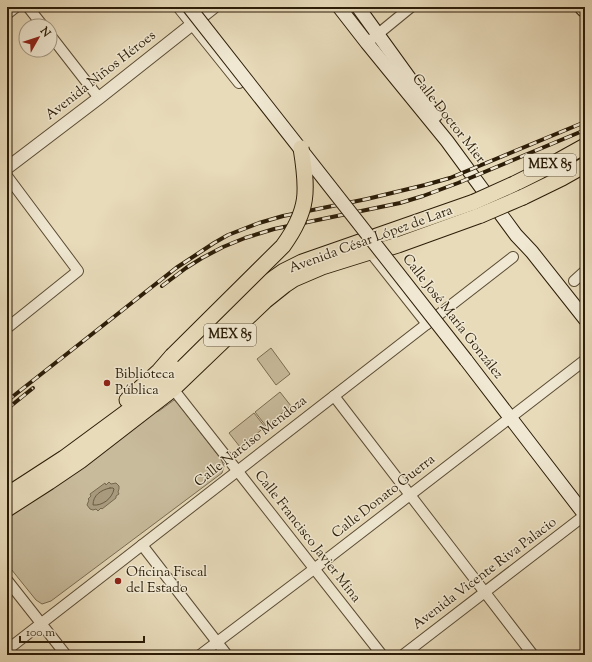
<svg xmlns="http://www.w3.org/2000/svg" width="592" height="662" font-family="'Sorts Mill Goudy',serif">
<style>
.green{fill:#c8bb9c;stroke:#7a6c52}
.water{fill:#a89a7d;stroke:#76684e}
.lines{fill:none;stroke-linecap:round;stroke-linejoin:round}
.shore{stroke:#6a5c42;stroke-width:1}
.minor-casing{stroke:#5b4c34;stroke-width:12}
.tertiary-casing{stroke:#5b4c34;stroke-width:14}
.secondary-casing{stroke:#2c1d08;stroke-width:15}
.primary-casing{stroke:#2c1d08;stroke-width:17}
.minor{stroke:#f0e8d2;stroke-width:10}
.tertiary{stroke:#f0e8d2;stroke-width:12}
.secondary{stroke:#f0e8d2;stroke-width:13}
.primary{stroke:#e8dbba;stroke-width:15}
.rail-casing{stroke:#2c1d08;stroke-width:4}
.rail{stroke:#f0e8d2;stroke-width:2.5;stroke-dasharray:8;stroke-linecap:butt}
.secondary-bridge-casing{stroke:#2c1d08;stroke-width:15;stroke-linecap:butt}
.primary-bridge-casing{stroke:#2c1d08;stroke-width:17;stroke-linecap:butt}
.secondary-bridge{stroke:#f0e8d2;stroke-width:13}
.primary-bridge{stroke:#e8dbba;stroke-width:15}
.poi-dot{fill:#8f2418;stroke:#f0e8d2;stroke-width:1.5}
.labels{text-anchor:middle;dominant-baseline:central;stroke-width:3;stroke-linejoin:round;paint-order:stroke}
.shield{fill:#f0e8d2;stroke:#675a45;stroke-width:1}
.shield-label{font-size:13px;font-weight:bold;fill:#2c1d08}
.street-label{font-size:14px;fill:#2c1d08;stroke:#f0e8d2}
.poi-label{font-size:14px;fill:#2c1d08;stroke:#f0e8d2;text-anchor:start}
</style>
<rect width="100%" height="100%" fill="#e8dbba"/>
<filter id="stains"><feTurbulence type="fractalNoise" baseFrequency=".005" numOctaves="4"/><feColorMatrix values="0 0 0 0 .2 0 0 0 0 .09 0 0 0 0 .02 0 0 0 .5 -.17"/></filter>
<radialGradient id="worn" r=".72"><stop offset=".6" stop-color="#630" stop-opacity="0"/><stop offset="1" stop-color="#630" stop-opacity=".3"/></radialGradient>
<g class="green">
<path d="M 271,348 L 290,374 L 276,385 L 257,359 Z"/>
<path d="M 280,392 L 291,406 L 266,426 L 255,412 Z"/>
<path d="M 174,400 L 176,401 L 221,459 L 224,466 L 222,473 L 51,601 L 42,604 L 36,600 L 7,564 L 7,516 L 148,415 L 159,411 Z"/>
<path d="M 254,413 L 265,427 L 240,447 L 229,433 Z"/>
</g>
<path class="water" d="M 109,482 L 111,484 L 116,483 L 119,486 L 119,489 L 118,492 L 119,494 L 116,496 L 116,498 L 102,509 L 101,508 L 98,511 L 96,509 L 93,510 L 90,509 L 87,505 L 89,500 L 88,499 L 91,496 L 90,494 L 105,483 L 106,485 Z"/>
<g class="lines">
<path class="shore" d="M 110,488 L 113,488 L 114,489 C 112,499 102,506 93,505 C 93,495 101,490 110,488 Z"/>
<defs>
<g id="minor">
<path d="M 28,7 L 43,26"/>
<path d="M 178,7 L 239,83"/>
<path d="M 7,14 L 16,7"/>
<path d="M 50,35 L 99,98"/>
<path d="M 367,43 L 411,7"/>
<path d="M 7,176 L 78,271 L 7,328"/>
<path d="M 367,248 L 427,324"/>
<path d="M 574,281 L 585,271"/>
<path d="M 170,385 L 382,655"/>
<path d="M 334,396 L 533,655"/>
<path d="M 142,545 L 227,655"/>
<path d="M 7,580 L 66,655"/>
<path d="M 7,650 L 513,257"/>
<path d="M 200,655 L 314,569 L 585,360"/>
<path d="M 403,655 L 585,515"/>
</g>
<path id="tertiary" d="M 7,168 L 99,98 L 214,7"/>
<g id="secondary">
<path d="M 339,7 L 367,43 L 447,141 L 516,235 L 532,252 L 585,319"/>
<path d="M 358,7 L 436,115"/>
<path d="M 466,360 L 585,515"/>
</g>
<g id="primary">
<path d="M 582,7 L 585,10"/>
<path d="M 514,184 L 540,171 L 585,146"/>
<path d="M 523,197 L 562,178 L 585,165"/>
<path d="M 127,400 L 159,371 L 172,356"/>
<path d="M 7,495 L 64,458 L 140,402 L 166,380 L 220,327 L 267,283 L 284,271 L 302,262 L 474,202"/>
<path d="M 7,509 L 49,482 L 80,461 L 173,389 L 265,301 L 285,285 L 294,279 L 322,267 L 370,252 L 385,249 L 398,245 L 481,215"/>
</g>
</defs>
<use href="#minor" class="minor-casing"/>
<use href="#tertiary" class="tertiary-casing"/>
<use href="#secondary" class="secondary-casing"/>
<use href="#primary" class="primary-casing"/>
<use href="#minor" class="minor"/>
<use href="#tertiary" class="tertiary"/>
<use href="#secondary" class="secondary"/>
<use href="#primary" class="primary"/>
<defs>
<g id="rail">
<path d="M 162,286 L 186,268 L 202,258 L 223,247 L 245,238 L 274,229 L 400,203 L 423,196 L 458,183 L 585,130"/>
<path d="M 7,401 L 176,268 L 214,243 L 228,235 L 259,223 L 283,216 L 367,199 L 425,185 L 450,178 L 585,122"/>
<path d="M 7,409 L 33,388"/>
</g>
</defs>
<use href="#rail" class="rail-casing"/>
<use href="#rail" class="rail"/>
<defs>
<path id="secondary-bridge" d="M 189,7 L 466,360"/>
<g id="primary-bridge">
<path d="M 474,202 L 514,184"/>
<path d="M 481,215 L 523,197"/>
<path d="M 172,356 L 283,246 C 309,210 308,191 301,148"/>
</g>
</defs>
<use href="#secondary-bridge" class="secondary-bridge-casing"/>
<use href="#primary-bridge" class="primary-bridge-casing"/>
<use href="#secondary-bridge" class="secondary-bridge"/>
<use href="#primary-bridge" class="primary-bridge"/>
</g>
<g class="poi-dot">
<circle cx="107" cy="383" r="4"/>
<circle cx="118" cy="581" r="4"/>
</g>
<g class="labels">
<g class="shield">
<rect x="524" y="154" width="52" height="22" rx="3"/>
<rect x="204" y="324" width="52" height="22" rx="3"/>
</g>
<g class="shield-label">
<text x="550" y="165">MEX 85</text>
<text x="230" y="335">MEX 85</text>
</g>
<g class="street-label">
<text transform="translate(101 76) rotate(-38)">Avenida Niños Héroes</text>
<text transform="translate(448 119) rotate(52)">Calle Doctor Mier</text>
<text transform="translate(371 240) rotate(-20)">Avenida César López de Lara</text>
<text transform="translate(452 317) rotate(52)">Calle José María González</text>
<text transform="translate(251 442) rotate(-38)">Calle Narciso Mendoza</text>
<text transform="translate(384 497) rotate(-38)">Calle Donato Guerra</text>
<text transform="translate(307 537) rotate(52)">Calle Francisco Javier Mina</text>
<text transform="translate(485 574) rotate(-37)">Avenida Vicente Riva Palacio</text>
</g>
<g class="poi-label">
<text x="115" y="375">Biblioteca<tspan x="115" dy="16">Pública</tspan></text>
<text x="126" y="573">Oficina Fiscal<tspan x="126" dy="16">del Estado</tspan></text>
</g>
</g>
<rect width="592" height="662" fill="none" stroke="#e8dbba" stroke-width="24"/>
<rect x="8" y="8" width="576" height="646" fill="none" stroke="#2c1d08" stroke-width="2"/>
<rect x="12" y="12" width="568" height="638" fill="none" stroke="#2c1d08"/>
<g transform="translate(38 38) rotate(51)"><circle r="19" fill="#f0e8d2" stroke="#a29781"/>
<path d="M0-3L7 15L0 10L-7 15Z" fill="#8f2418"/>
<text y="-6" font-size="11" font-weight="bold" text-anchor="middle" fill="#2c1d08">N</text>
</g>
<path d="M20 636v6h124v-6" fill="none" stroke="#2c1d08" stroke-width="2"/>
<text x="26" y="636" font-size="12" fill="#2c1d08" stroke="#f0e8d2" stroke-width="3" paint-order="stroke">100 m</text>
<rect width="100%" height="100%" filter="url(#stains)"/>
<rect width="100%" height="100%" fill="url(#worn)"/>
</svg>
